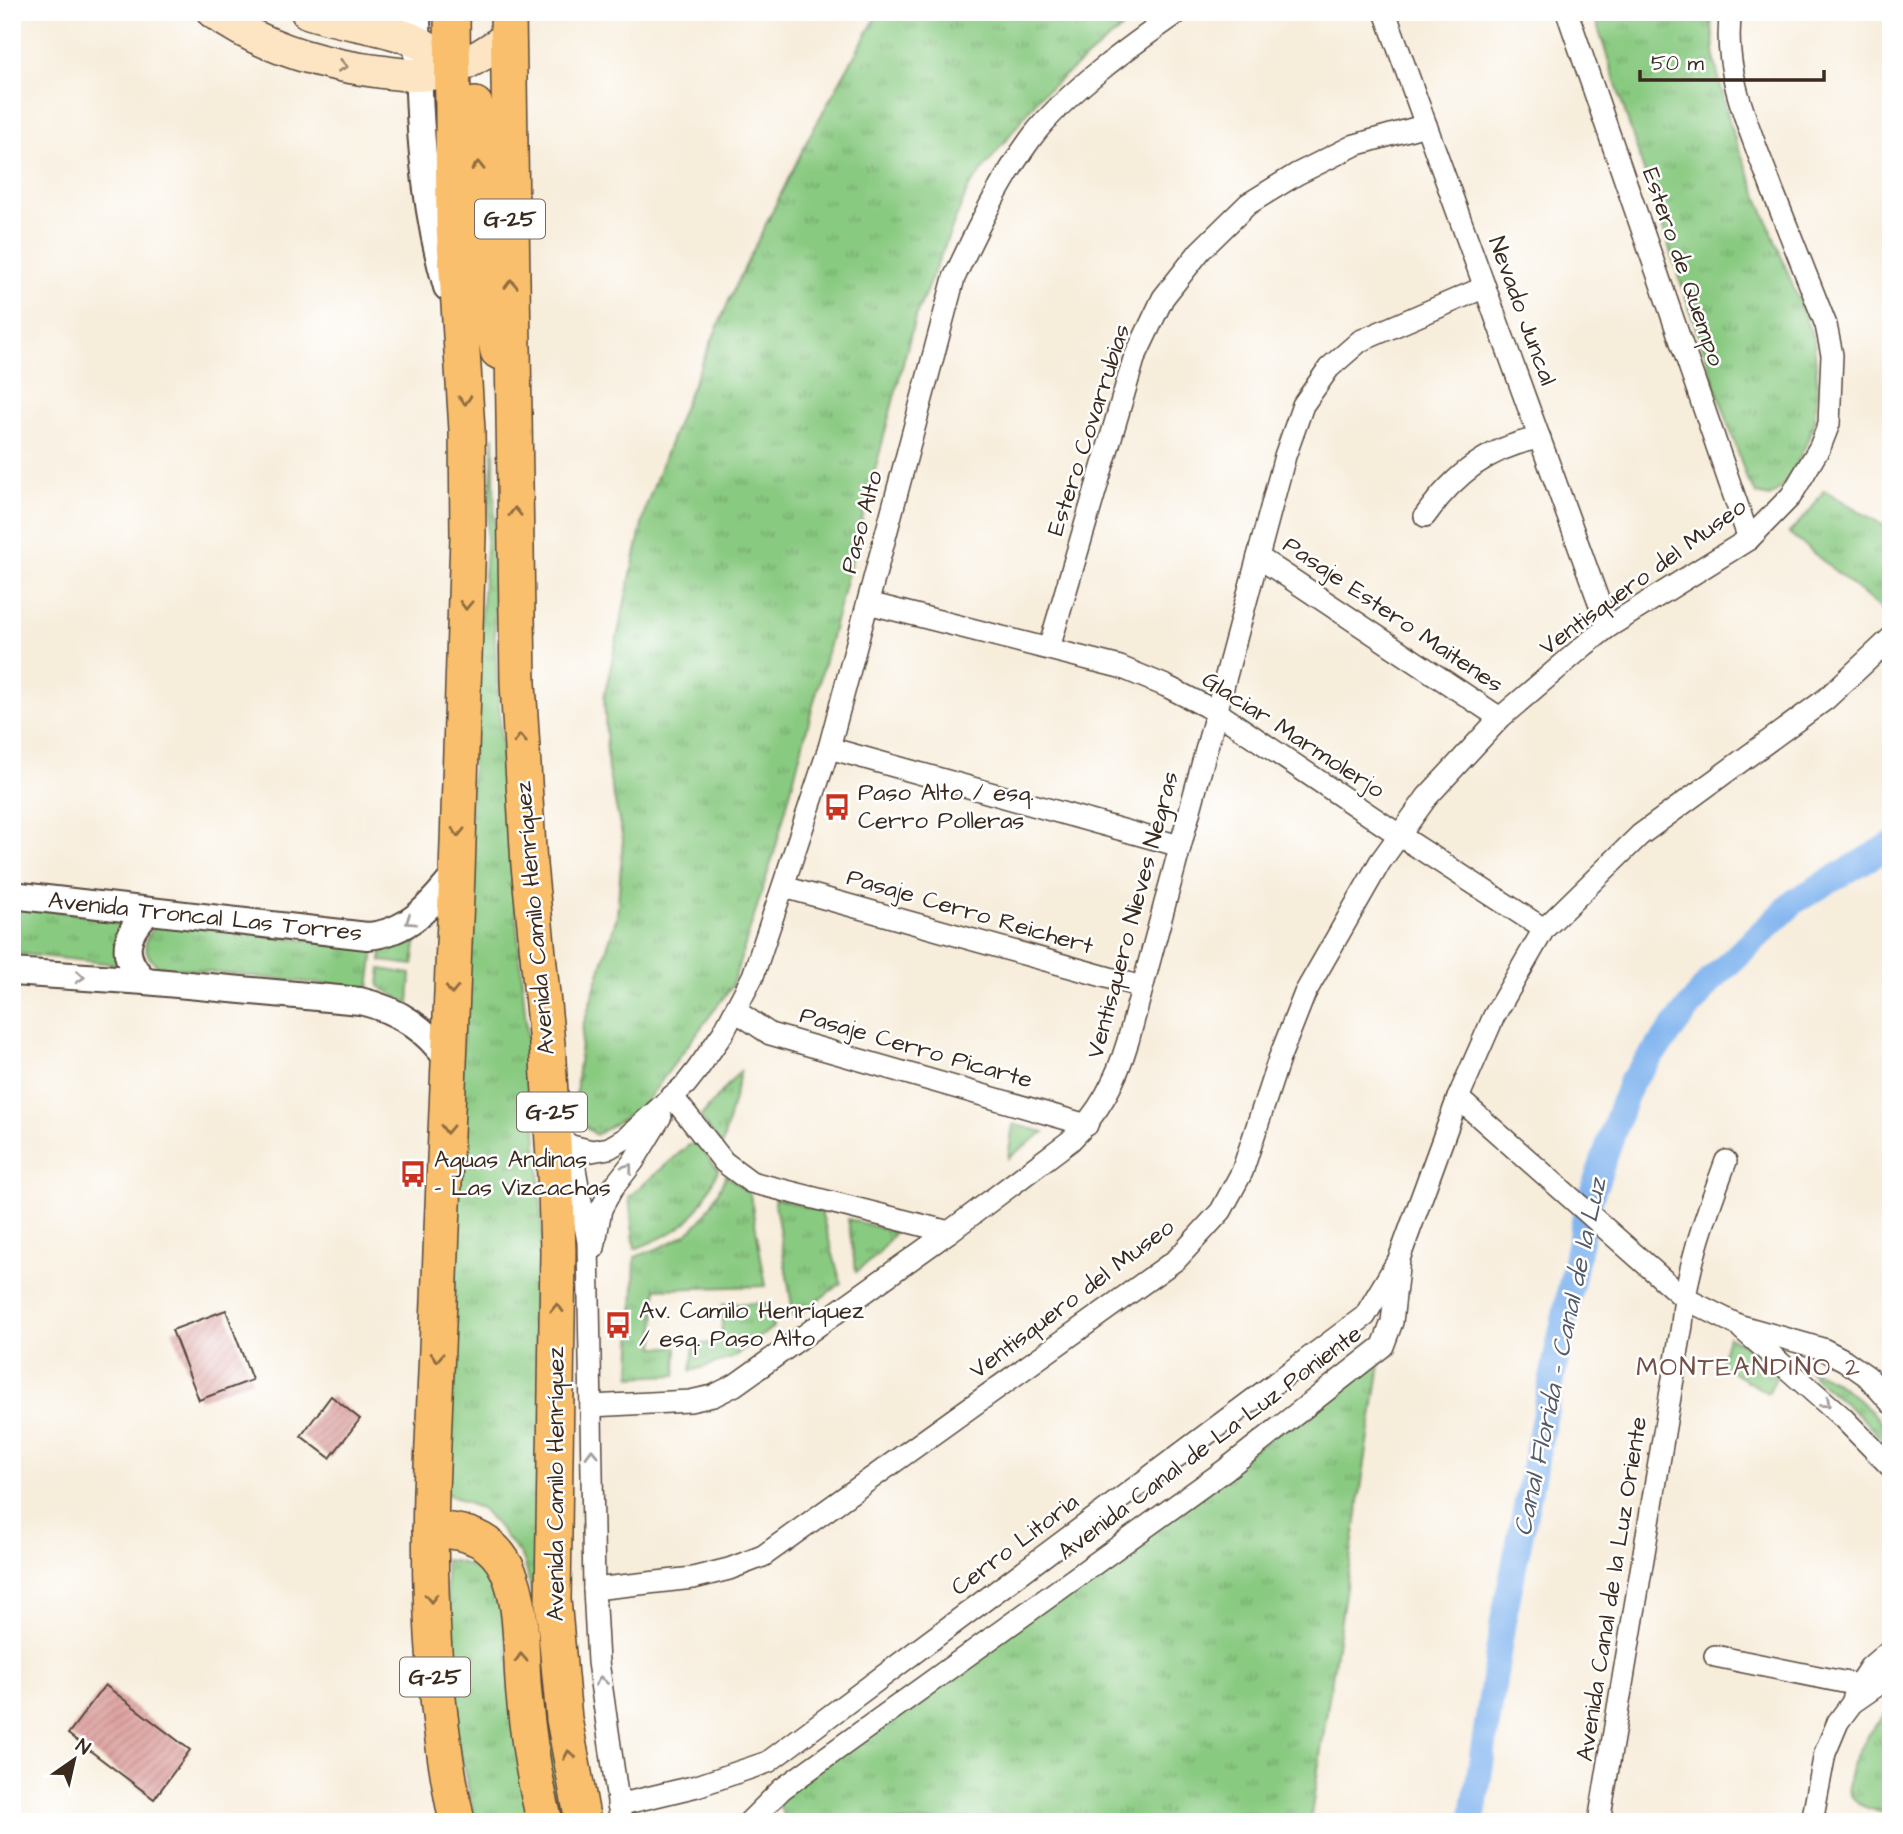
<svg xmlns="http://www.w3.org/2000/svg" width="1903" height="1834" font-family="'Architects Daughter',sans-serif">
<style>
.grass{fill:url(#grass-tufts);stroke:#627a50;stroke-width:2}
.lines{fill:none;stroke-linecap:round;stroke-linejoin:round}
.canal{stroke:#82b5ef;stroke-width:26}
.building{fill:url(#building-hatch)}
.minor-casing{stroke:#57473a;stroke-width:24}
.tertiary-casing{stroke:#57473a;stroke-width:30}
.secondary-casing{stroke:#57473a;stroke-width:35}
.primary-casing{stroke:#57473a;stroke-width:38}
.minor{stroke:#fff;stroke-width:21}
.tertiary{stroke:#fff;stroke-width:26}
.secondary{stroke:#fde5c4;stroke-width:32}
.primary{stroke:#f9bf6c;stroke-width:35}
.oneway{stroke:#9c8871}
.oneway2{stroke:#906d41}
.oneway3{stroke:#a79f9a}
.labels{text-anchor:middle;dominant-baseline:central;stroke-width:5;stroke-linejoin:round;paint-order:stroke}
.shield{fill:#fff;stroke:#766a62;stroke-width:2}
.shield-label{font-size:23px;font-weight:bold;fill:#3b2a1e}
.street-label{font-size:24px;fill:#3b2a1e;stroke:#fff}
.poi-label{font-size:24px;fill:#3b2a1e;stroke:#fff;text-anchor:start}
.water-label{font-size:26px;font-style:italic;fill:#545b67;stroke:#fff}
.neighbourhood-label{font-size:26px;letter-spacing:2px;fill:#725047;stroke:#fff}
</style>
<defs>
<pattern id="grass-tufts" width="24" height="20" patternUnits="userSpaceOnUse" patternTransform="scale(1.75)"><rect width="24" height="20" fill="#89ca81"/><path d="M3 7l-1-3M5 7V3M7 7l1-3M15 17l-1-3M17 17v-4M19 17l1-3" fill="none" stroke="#71a469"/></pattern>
<pattern id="building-hatch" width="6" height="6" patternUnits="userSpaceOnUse" patternTransform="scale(1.75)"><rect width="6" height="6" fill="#d99694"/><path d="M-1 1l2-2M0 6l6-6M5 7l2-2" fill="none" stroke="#b17b78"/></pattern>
</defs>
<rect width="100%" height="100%" fill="#fff"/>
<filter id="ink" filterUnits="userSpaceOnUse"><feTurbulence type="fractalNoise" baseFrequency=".0143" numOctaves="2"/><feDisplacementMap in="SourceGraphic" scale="14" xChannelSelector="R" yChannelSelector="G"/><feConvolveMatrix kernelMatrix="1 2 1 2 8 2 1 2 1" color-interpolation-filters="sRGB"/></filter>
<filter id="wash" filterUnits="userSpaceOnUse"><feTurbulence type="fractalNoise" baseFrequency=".00686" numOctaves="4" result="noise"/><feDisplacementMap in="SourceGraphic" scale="28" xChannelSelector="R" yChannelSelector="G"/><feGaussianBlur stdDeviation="1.57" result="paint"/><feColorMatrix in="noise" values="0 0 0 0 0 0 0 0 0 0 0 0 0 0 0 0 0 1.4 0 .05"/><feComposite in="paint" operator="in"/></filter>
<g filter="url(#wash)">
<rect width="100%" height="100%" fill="#f7eddb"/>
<g class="grass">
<path d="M 879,12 L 1142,12 L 1040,96 L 968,189 L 915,318 L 775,850 L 732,986 L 642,1107 L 596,1135 L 576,1118 L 577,1080 L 583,1026 L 617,916 L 623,839 L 608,770 L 604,697 L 646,506 L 687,398 L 735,287 L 809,137 Z"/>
<path d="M 1593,12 L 1701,12 L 1712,23 L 1715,62 L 1731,128 L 1814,340 L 1818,390 L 1813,427 L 1800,458 L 1781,488 L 1770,497 L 1757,494 L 1747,479 L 1652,196 Z"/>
<path d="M 494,436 L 495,643 L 504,782 L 539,1165 L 568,1822 L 558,1822 L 543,1728 L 534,1602 L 524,1560 L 495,1523 L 481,1509 L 447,1494 L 473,733 Z"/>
<path d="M 1824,490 L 1891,530 L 1891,617 L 1789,533 L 1810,511 Z"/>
<path d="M 12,906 L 127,920 L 124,965 L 12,953 Z"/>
<path d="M 163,922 L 374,949 L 369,989 L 158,966 C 139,951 143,933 163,922 Z"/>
<path d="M 418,929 L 413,965 L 381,961 L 382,949 Z"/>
<path d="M 381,969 L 411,974 L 409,1004 L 379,986 Z"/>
<path d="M 741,1070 L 722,1146 L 700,1117 Z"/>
<path d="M 1013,1124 L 1044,1132 L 1008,1158 Z"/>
<path d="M 697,1143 L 718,1170 C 694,1223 688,1227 635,1249 L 629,1197 L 689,1145 Z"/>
<path d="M 726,1175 L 750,1194 L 766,1286 L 656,1289 L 655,1347 L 677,1347 L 676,1375 L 631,1377 L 635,1257 C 692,1236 701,1230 726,1175 Z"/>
<path d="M 774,1198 L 821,1211 L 841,1283 L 794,1318 Z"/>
<path d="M 848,1219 L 895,1232 L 877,1255 L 856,1272 Z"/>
<path d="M 766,1303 L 773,1327 L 732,1358 L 691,1371 L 694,1345 L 721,1342 L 723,1304 Z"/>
<path d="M 1728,1336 L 1756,1352 L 1779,1372 L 1768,1393 L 1720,1365 Z"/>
<path d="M 1381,1358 L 1310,1822 L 788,1822 L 773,1796 Z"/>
<path d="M 1806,1368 C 1841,1380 1865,1405 1891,1432 L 1891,1450 L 1862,1418 L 1818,1381 Z"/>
<path d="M 445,1560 C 468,1562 482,1571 498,1587 L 534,1822 L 476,1822 L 456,1734 Z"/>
<path d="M 1891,1708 L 1891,1815 C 1878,1810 1859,1809 1851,1796 C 1837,1773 1875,1723 1891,1708 Z"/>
</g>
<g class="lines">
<path class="canal" d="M 1472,1822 L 1503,1621 L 1586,1211 L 1630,1083 L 1709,982 L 1795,901 L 1891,845"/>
</g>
<g id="blocks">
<g class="building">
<path d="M 226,1310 L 252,1380 L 199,1400 L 172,1330 Z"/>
<path d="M 331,1396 L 360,1419 L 330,1458 L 301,1436 Z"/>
<path d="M 105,1685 L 190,1750 L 154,1799 L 68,1734 Z"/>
</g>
</g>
</g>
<g filter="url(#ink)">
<use href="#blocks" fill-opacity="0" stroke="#57473a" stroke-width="2"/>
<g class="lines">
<defs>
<g id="minor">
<path d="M 1385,12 L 1608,627"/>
<path d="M 1567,12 L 1749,539"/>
<path d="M 1425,516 C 1454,475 1489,447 1540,438"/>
<path d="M 1258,557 L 1500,718"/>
<path d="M 868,603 L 1120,667 L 1166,686 L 1215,711 L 1399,835 L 1544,929"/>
<path d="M 1049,648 L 1134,359 L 1163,298 L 1200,251 L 1248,204 L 1297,174 L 1355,145 L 1426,125"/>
<path d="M 829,748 L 1180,846"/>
<path d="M 784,887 L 1142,987"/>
<path d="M 736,1011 L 770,1034 L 1087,1125"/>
<path d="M 672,1096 L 724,1162 L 751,1182 L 949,1232"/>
<path d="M 1458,1098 L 1684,1298 L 1738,1325 L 1823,1349 L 1844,1360 L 1867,1376 L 1891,1403"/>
<path d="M 554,1134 L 571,1146 L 592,1151 L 609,1148 L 626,1138 L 686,1084 L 697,1070 L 723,1033 L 753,976 L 829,748 L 954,278 C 976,231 1001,179 1032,137 C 1065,93 1133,44 1179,12"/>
<path d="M 571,1146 L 588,1242 L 594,1589 L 598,1662 L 621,1822"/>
<path d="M 594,1248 L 601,1209 L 612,1189 L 633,1162 L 661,1116"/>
<path d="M 1742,1329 L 1842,1417 L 1891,1467"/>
<path d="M 591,1406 L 690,1401 L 713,1396 L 735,1385 L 949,1232 L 1070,1141 C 1100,1112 1116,1081 1128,1041 L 1285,456 L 1303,405 L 1329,368 L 1360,341 L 1485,287"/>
<path d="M 594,1589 L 693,1578 L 729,1569 L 763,1556 L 1177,1259 L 1221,1211 L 1242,1172 L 1279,1059 L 1305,993 L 1380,862 L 1427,797 L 1500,718 L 1585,645 L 1608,627 L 1749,539 L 1791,496 L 1820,447 L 1829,424 L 1832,355 L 1826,325 C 1808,280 1790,235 1772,189 C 1752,135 1721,71 1731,12"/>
<path d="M 1715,1656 L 1858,1685"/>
<path d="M 1852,1703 L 1891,1676"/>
<path d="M 618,1805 L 697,1786 L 768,1762 L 1365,1316 L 1396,1264"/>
<path d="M 749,1822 L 782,1789 L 1225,1470 L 1383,1346 L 1392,1322 L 1399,1259 L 1458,1098 L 1494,1016 L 1544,929 L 1640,835 L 1826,699 L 1891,638"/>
<path d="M 1599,1822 L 1682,1325 C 1686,1268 1706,1215 1726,1161"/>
<path d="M 1812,1822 L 1825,1753 L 1838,1722 L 1852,1703 L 1858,1685 L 1870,1667 L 1891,1649"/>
</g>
<g id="tertiary">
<path d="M 417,12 C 418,103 421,199 447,287"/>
<path d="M 12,895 L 367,936 C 409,933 432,904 457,873"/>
<path d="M 12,972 L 145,981 L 360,1001 C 399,1010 426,1029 449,1061"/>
<path d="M 145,981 C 119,957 124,934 148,912"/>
</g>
<g id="secondary">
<path d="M 213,12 C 263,48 323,65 383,72 C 401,74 419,77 437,73 C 463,68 486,53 508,37"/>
<path d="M 307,12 C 360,30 413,25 454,68"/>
</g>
<g id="primary">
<path d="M 452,12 L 454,226 L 467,430 L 468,536 L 457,873 L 431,1491 C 428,1603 434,1712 457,1822"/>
<path d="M 508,12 L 518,683 L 529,865 L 547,1044 L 556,1192 L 558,1251 L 553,1600 L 564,1719 L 583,1822"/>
<path d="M 475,105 L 481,266 L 498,351"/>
<path d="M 430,1530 C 533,1527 517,1623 524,1695 C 528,1737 534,1780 545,1822"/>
</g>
</defs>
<use href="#minor" class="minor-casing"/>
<use href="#tertiary" class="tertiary-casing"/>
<use href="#secondary" class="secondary-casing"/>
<use href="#primary" class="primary-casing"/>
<use href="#minor" class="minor"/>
<use href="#tertiary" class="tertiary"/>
<use href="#secondary" class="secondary"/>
<use href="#primary" class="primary"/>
</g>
<defs><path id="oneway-chevron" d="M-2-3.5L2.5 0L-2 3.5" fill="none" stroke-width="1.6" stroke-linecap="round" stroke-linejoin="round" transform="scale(1.75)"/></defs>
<use class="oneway" href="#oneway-chevron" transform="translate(343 66) rotate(11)"/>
<g class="oneway2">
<use href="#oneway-chevron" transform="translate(478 166) rotate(-91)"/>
<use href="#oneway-chevron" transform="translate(511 284) rotate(-91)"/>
<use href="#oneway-chevron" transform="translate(465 400) rotate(87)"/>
<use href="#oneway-chevron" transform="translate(515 512) rotate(-91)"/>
<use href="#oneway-chevron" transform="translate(466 605) rotate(92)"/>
<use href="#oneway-chevron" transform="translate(520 739) rotate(-93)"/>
<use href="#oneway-chevron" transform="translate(458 832) rotate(92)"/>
<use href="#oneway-chevron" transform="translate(452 990) rotate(92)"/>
<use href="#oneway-chevron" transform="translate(447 1129) rotate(92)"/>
<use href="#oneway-chevron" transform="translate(557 1308) rotate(-89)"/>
<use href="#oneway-chevron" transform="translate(437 1357) rotate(92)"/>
<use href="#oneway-chevron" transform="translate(431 1598) rotate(89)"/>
<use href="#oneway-chevron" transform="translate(521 1658) rotate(-93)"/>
<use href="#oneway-chevron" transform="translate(569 1755) rotate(-100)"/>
</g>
<g class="oneway3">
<use href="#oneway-chevron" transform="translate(410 921) rotate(146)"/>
<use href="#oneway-chevron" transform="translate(80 977) rotate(4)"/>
<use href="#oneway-chevron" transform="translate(628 1168) rotate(-53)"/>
<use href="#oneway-chevron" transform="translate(1826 1403) rotate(41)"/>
<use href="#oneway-chevron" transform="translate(592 1454) rotate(-91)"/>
<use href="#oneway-chevron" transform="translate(601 1681) rotate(-98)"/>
</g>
</g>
<defs>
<symbol id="bus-bare" viewBox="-9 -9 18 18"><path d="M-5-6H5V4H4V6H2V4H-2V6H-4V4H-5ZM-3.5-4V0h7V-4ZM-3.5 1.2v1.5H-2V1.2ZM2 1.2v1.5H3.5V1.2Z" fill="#c8321e" stroke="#fff" stroke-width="2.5" paint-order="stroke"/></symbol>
</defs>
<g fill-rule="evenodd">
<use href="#bus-bare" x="818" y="788" width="38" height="38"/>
<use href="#bus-bare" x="394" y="1155" width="38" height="38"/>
<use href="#bus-bare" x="599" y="1306" width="38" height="38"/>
</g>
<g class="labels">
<g class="shield">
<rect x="475" y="199.5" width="70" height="39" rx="5"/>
<rect x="517" y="1092.5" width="70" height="39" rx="5"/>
<rect x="400" y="1657.5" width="70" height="39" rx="5"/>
</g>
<g class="shield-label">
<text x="510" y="219">G-25</text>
<text x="552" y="1112">G-25</text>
<text x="435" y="1677">G-25</text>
</g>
<g class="street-label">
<text transform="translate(1683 267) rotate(71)">Estero de Quempo</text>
<text transform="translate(1522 311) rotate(70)">Nevado Juncal</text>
<text transform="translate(1089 430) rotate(-72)">Estero Covarrubias</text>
<text transform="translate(862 522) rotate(-75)">Paso Alto</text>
<text transform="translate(1643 577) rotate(-36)">Ventisquero del Museo</text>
<text transform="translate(1393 615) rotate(34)">Pasaje Estero Maitenes</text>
<text transform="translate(1293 735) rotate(33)">Glaciar Marmolerjo</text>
<text transform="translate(970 912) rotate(16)">Pasaje Cerro Reichert</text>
<text transform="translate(1133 915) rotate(-75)">Ventisquero Nieves Negras</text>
<text transform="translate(205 917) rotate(6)">Avenida Troncal Las Torres</text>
<text transform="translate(535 918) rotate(-95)">Avenida Camilo Henríquez</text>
<text transform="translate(916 1048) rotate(16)">Pasaje Cerro Picarte</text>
<text transform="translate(1072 1299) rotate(-37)">Ventisquero del Museo</text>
<text transform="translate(1210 1443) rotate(-37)">Avenida Canal de La Luz Poniente</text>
<text transform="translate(556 1484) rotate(-90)">Avenida Camilo Henríquez</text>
<text transform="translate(1015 1545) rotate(-37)">Cerro Litoria</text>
<text transform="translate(1612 1589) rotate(-81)">Avenida Canal de la Luz Oriente</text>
</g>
<g class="poi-label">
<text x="858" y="793">Paso Alto / esq.<tspan x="858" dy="28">Cerro Polleras</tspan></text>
<text x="434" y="1160">Aguas Andinas<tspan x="434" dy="28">- Las Vizcachas</tspan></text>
<text x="639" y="1311">Av. Camilo Henríquez<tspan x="639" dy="28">/ esq. Paso Alto</tspan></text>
</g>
<g class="water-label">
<text transform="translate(1560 1357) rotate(-78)">Canal Florida - Canal de la Luz</text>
</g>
<g class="neighbourhood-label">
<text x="1749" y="1367">MONTEANDINO 2</text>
</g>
</g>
<rect width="1903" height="1834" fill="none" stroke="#fff" stroke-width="42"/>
<g transform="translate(74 1760) rotate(34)" stroke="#ffffff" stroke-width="5" paint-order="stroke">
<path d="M0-5L12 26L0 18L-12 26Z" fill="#3b2a1e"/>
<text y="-10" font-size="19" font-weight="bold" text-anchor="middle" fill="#3b2a1e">N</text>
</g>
<path d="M1640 70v10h184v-10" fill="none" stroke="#3b2a1e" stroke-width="3.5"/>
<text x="1651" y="70" font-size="21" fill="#3b2a1e" stroke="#ffffff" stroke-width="5" paint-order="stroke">50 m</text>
</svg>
